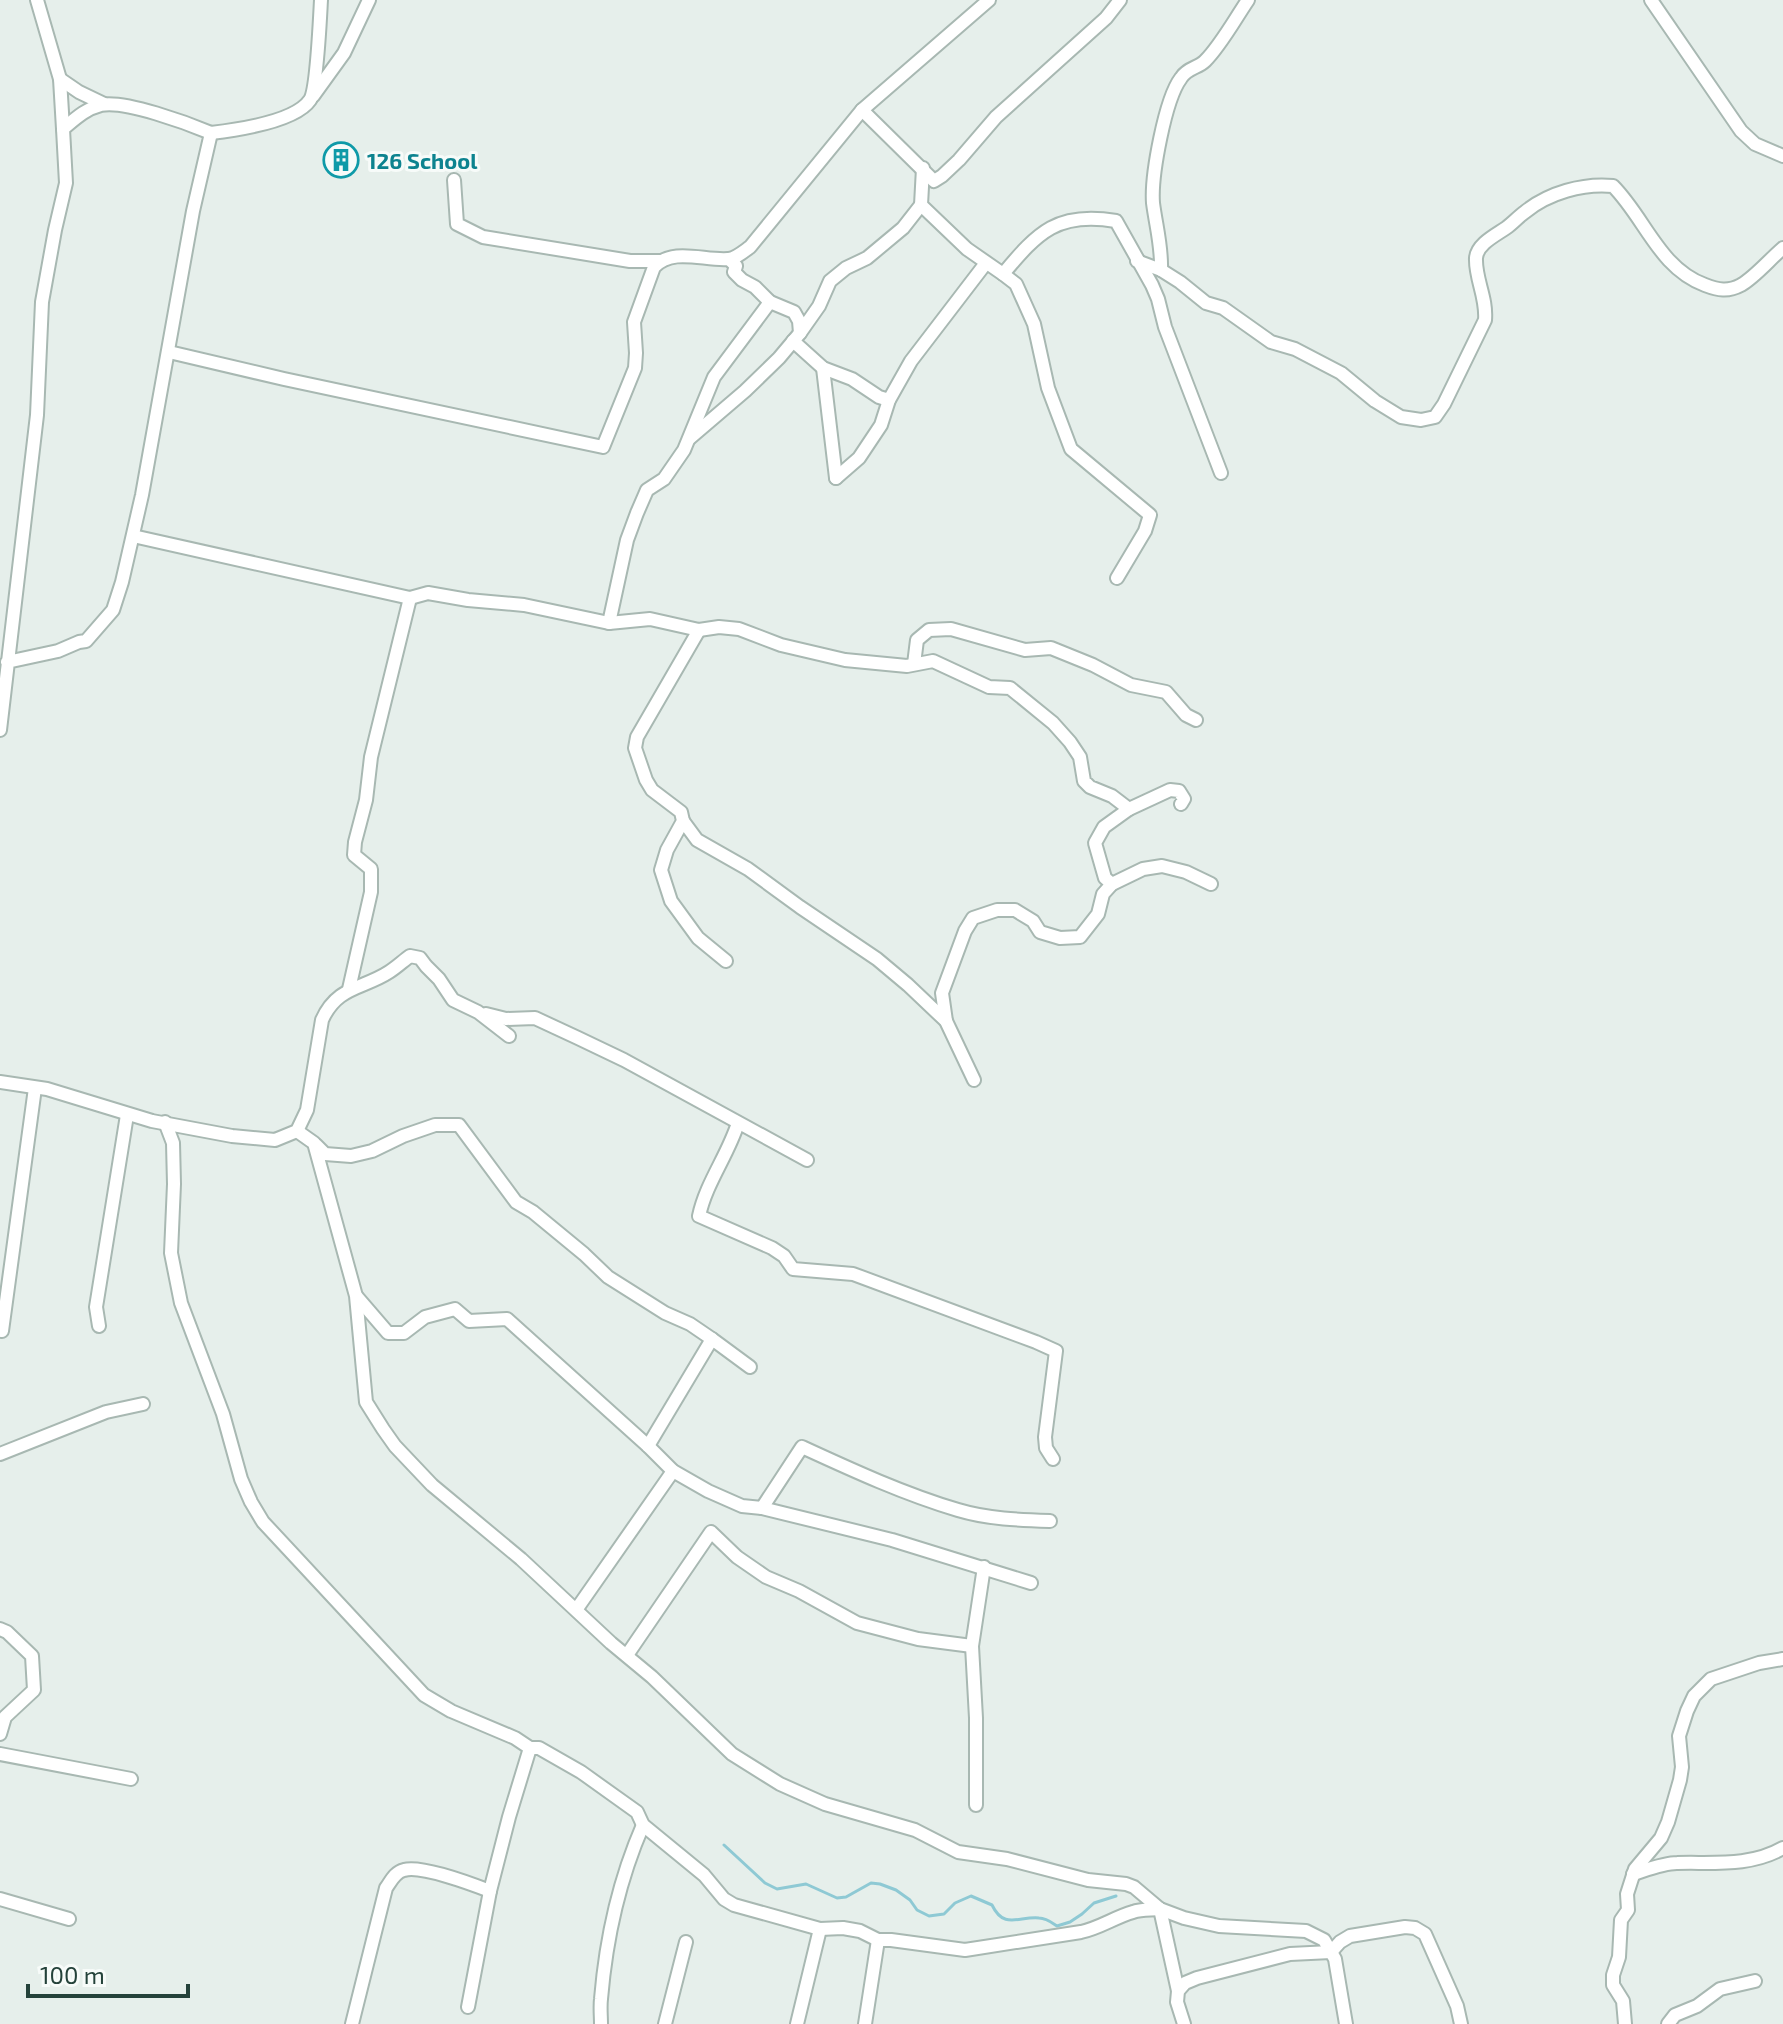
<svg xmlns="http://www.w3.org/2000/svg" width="1783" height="2024" font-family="'Exo 2',sans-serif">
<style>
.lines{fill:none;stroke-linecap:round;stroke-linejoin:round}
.stream{stroke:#8ec9d4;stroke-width:3}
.minor-casing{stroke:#a8b8b2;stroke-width:16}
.minor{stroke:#fff;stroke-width:12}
.labels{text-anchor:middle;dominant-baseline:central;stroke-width:6;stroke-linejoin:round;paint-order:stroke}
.culture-label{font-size:22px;font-weight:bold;fill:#0d838f;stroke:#f7fbf9;text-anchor:start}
</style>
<rect width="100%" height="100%" fill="#e6efeb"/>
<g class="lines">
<path class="stream" d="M 724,1845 L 765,1883 L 777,1889 L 806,1884 L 837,1898 L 846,1897 L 871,1883 L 880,1884 L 896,1890 L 910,1900 L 917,1910 L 929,1916 L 944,1914 L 955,1903 L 971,1896 L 992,1905 C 1004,1930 1019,1916 1039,1918 C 1046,1918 1051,1922 1057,1926 L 1070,1922 L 1082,1914 L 1094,1903 L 1116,1896"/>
<defs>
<g id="minor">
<path d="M 37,0 L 60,79 L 63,129"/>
<path d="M 1651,0 L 1741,131 L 1755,144 L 1783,156"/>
<path d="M 60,79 L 79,92 L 104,104"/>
<path d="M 313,96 L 344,53 L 369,0"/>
<path d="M 862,110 L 934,181 L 942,176 L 959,160 L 996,117 L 1106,18 L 1120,0"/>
<path d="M 211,133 C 236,130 295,122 310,100 C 317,89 320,17 321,0"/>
<path d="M 923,168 L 921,205 L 967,249 L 1003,274 C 1038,232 1058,211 1116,221 L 1152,285 L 1158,299 L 1165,327 L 1221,473"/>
<path d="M 454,180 L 457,224 L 483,237 L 630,261 L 660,261"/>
<path d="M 1137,261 L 1161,270 L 1180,282 L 1206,303 L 1223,308 L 1271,342 L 1295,349 L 1341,373 L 1375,401 L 1401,417 L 1421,420 L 1435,417 L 1444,404 L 1485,320 C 1487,297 1475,279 1476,258 C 1477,244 1496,235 1506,228 C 1513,223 1518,217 1525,212 C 1548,193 1583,183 1613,186 C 1645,218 1659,268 1705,285 C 1718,290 1728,292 1741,285 C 1755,277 1770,259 1783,248"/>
<path d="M 1161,270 C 1162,247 1156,226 1153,203 C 1151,176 1165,99 1181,78 C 1187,68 1198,68 1205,61 C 1221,45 1235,19 1248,0"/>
<path d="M 1003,274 L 1016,284 L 1034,324 L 1048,388 L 1071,449 L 1150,515 L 1145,531 L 1117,578"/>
<path d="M 770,302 L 794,312 L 799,321 L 800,333"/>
<path d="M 793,341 L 823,368 L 852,379 L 879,397 L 889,400"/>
<path d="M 169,352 L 284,379 L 603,447 L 635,368 L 636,353 L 634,322 L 654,267 C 673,247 704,261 728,259 C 735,259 743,252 750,247 L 862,110 L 989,0"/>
<path d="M 823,368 L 836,478"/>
<path d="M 690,438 L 745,391 L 779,358 L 800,333 L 819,306 L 830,281 L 846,268 L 867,258 L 903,228 L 921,205"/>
<path d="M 836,478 L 859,458 L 881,425 L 889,400 L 911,361 L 986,263"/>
<path d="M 133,536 L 410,598 L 428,593 L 468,600 L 524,605 L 609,623 L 650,619 L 699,630 L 719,627 L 739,629 L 781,645 L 845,660 L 907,666 L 933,661 L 989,687 L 1010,688 L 1053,723 L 1070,742 L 1080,757 L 1084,781 L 1090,787 L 1112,796 L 1129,809 L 1170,790 L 1179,791 L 1184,799 L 1181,804"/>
<path d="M 609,623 L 627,540 L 637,513 L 647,490 L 664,479 L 684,450 L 714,377 L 770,302 L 755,287 L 742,280 L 734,272 L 736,266 L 730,260"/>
<path d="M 699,630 L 637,737 L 635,748 L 646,780 L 652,790 L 681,812 L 683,821 L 667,850 L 661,870 L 671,901 L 698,938 L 726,961"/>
<path d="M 914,664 L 917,640 L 929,630 L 951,629 L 1025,650 L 1051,648 L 1093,665 L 1131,685 L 1166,692 L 1186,715 L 1196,720"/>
<path d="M 0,730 L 37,415 L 42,302 L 55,230 L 66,183 L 63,129 C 75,119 85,109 101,105 C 125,100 187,123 211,133 L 193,211 L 142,495 L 122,582 L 113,610 L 86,641 L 79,642 L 58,651 L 7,662"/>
<path d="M 683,821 L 697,840 L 748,869 L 800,907 L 877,959 L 908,985 L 946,1021 L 974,1080"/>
<path d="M 1112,884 L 1105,878 L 1095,843 L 1104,827 L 1129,809"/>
<path d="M 349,989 L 371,892 L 371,869 L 354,855 L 355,842 L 366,800 L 371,757 L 410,598"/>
<path d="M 486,1014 L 506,1019 L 535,1018 L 578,1038 L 624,1060 L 807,1160"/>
<path d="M 946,1021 L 942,993 L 965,931 L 973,918 L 997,910 L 1015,910 L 1033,921 L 1040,932 L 1060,938 L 1080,937 L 1098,914 L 1103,894 L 1112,884 L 1143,869 L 1162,866 L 1186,872 L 1211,884"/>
<path d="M 0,1082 L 47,1089 L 152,1121 L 232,1136 L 275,1140 L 297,1131 L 307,1110 L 322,1020 C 337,986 363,989 389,972 C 397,967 403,961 410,956 L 420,958 L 426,966 L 439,979 L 453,1000 L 478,1012 L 509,1036"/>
<path d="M 165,1122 L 173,1143 L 174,1184 L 171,1253 L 181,1303 L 223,1414 L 241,1479 L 251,1502 L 263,1522 L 424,1695 L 451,1711 L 515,1738 L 530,1748 L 539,1748 L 581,1772 L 637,1812 L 643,1825 L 704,1875 L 724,1899 L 734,1905 L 820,1929 L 843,1928 L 860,1931 L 878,1940 L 891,1940 L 965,1950 L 1081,1932 C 1100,1928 1115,1917 1133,1912 C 1141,1909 1151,1910 1160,1909"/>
<path d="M 738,1123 C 728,1155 706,1183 699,1216 L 772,1248 L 784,1256 L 793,1269 L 853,1274 L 1036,1342 L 1056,1351 L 1045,1437 L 1046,1448 L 1053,1459"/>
<path d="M 297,1131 L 314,1143 L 356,1296 L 366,1402 L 383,1429 L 395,1446 L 432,1485 L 521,1559 L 611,1643 L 652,1677 L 732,1754 L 780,1784 L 825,1804 L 915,1830 L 958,1852 L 1007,1859 L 1088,1880 L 1126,1884 L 1134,1887 L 1160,1909 L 1184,1918 L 1219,1926 L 1306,1931 L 1324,1940 L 1335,1959 L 1346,2024"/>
<path d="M 316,1145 L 325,1154 L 351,1156 L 372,1151 L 403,1136 L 435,1125 L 459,1125 L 516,1202 L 533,1212 L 584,1254 L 608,1277 L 665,1313 L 690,1324 L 712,1339"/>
<path d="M 357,1297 L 388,1333 L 404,1333 L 425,1317 L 455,1309 L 469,1321 L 507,1319 L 648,1446 L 673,1471 L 708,1491 L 742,1506 L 762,1508 L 892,1540 L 1031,1583"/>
<path d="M 99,1326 L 96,1307 L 127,1115"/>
<path d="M 2,1331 L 35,1088"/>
<path d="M 648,1446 L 712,1339 L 750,1367"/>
<path d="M 0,1454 L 106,1412 L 143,1404"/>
<path d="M 762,1508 L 802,1447 C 852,1470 904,1494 958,1510 C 988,1519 1019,1520 1050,1521"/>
<path d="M 576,1610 L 673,1471"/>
<path d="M 0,1629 L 7,1632 L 32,1656 L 34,1690 L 5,1717 L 0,1734"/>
<path d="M 627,1655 L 711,1532 L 737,1557 L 766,1577 L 799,1591 L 857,1623 L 918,1639 L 972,1646"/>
<path d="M 0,1754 L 131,1779"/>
<path d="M 976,1805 L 976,1718 L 972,1646 L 984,1567"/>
<path d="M 1633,1874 C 1646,1870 1664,1863 1677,1863 C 1713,1862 1750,1867 1783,1848"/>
<path d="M 0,1899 L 69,1919"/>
<path d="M 1160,1909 L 1178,1991"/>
<path d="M 468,2007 L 490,1891 L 509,1817 L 530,1748"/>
<path d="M 352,2024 L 386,1888 C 391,1881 395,1872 404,1870 C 421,1865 472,1884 490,1891"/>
<path d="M 601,2024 C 601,2016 600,2007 601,1999 C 606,1939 619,1880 643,1825"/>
<path d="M 665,2024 L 686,1942"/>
<path d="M 797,2024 L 820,1929"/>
<path d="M 865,2024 L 878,1940"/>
<path d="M 1184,2024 L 1177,2002 L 1178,1991 L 1185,1983 L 1197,1978 L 1290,1954 L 1331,1952 L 1340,1942 L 1350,1936 L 1405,1927 L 1415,1928 L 1425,1934 L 1457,2006 L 1461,2024"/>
<path d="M 1625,2024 L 1623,2001 L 1613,1985 L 1613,1975 L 1619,1957 L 1621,1920 L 1628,1910 L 1627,1894 L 1635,1869 L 1661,1838 L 1668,1822 L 1680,1780 L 1682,1767 L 1679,1736 L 1687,1711 L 1694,1696 L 1711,1679 L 1759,1663 L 1783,1659"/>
<path d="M 1668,2024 L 1675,2015 L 1697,2006 L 1720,1989 L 1755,1981"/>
</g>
</defs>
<use href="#minor" class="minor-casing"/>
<use href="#minor" class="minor"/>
</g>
<defs>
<symbol id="building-ring" viewBox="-11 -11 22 22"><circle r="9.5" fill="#f7fbf9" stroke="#0f9aa8" stroke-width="1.5"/><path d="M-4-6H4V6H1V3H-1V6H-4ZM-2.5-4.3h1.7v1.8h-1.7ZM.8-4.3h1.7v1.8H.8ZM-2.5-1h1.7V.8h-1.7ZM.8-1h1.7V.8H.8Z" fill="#0f9aa8"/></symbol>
</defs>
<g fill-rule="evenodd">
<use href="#building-ring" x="321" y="140" width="40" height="40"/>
</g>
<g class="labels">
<g class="culture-label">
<text x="367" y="160">126 School</text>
</g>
</g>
<path d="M28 1984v12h160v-12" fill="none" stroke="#24423a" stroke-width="4"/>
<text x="40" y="1984" font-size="24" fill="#24423a" stroke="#f7fbf9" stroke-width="6" paint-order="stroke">100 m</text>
</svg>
